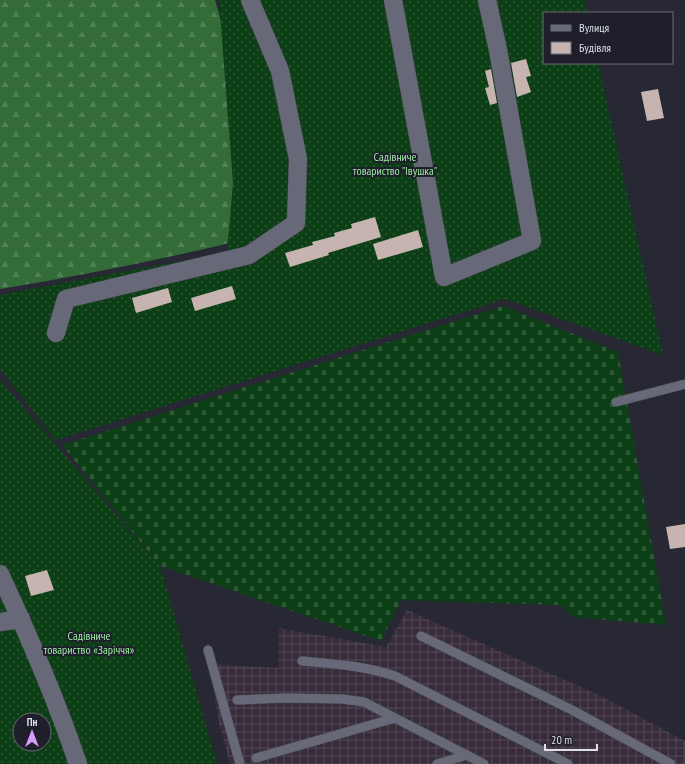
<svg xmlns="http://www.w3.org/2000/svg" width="685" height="764" font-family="'PT Sans Narrow',sans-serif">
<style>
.industrial{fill:url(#industrial-grid)}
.forest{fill:url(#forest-firs)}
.cemetery{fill:url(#cemetery-stones)}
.garden{fill:url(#garden-dots);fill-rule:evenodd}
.building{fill:#c7b4b1}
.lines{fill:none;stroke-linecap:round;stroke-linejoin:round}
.service-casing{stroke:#464751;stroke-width:10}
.minor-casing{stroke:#464751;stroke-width:19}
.service{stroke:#686978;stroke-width:9}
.minor{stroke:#686978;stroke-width:18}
.labels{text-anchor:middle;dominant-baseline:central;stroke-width:4;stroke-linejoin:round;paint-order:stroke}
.park-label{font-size:12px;fill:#9aea9f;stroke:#1e1f2b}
</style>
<defs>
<pattern id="industrial-grid" width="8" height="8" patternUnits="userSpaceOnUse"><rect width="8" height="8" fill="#382c3a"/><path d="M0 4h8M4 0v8" fill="none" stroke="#544a56"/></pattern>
<pattern id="forest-firs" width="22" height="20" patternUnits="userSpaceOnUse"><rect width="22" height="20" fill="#346c39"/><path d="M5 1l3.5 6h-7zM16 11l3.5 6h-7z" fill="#518156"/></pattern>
<pattern id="cemetery-stones" width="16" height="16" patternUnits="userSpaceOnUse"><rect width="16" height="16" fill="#0c3f15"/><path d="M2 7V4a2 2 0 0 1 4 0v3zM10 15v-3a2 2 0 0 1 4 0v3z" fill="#2f5a37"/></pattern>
<pattern id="garden-dots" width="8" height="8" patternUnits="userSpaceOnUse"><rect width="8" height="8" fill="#0c3f15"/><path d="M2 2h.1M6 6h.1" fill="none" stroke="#2f5a37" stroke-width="1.8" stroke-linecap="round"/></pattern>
</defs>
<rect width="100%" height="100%" fill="#282835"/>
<path class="industrial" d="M 407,610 L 601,696 L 685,741 L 685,764 L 230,764 L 219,723 L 209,664 L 278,668 L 279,628 L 386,647 Z"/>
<path class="forest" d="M 0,0 L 215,0 L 262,164 L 238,241 C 159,260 80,276 0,289 Z"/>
<path class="cemetery" d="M 503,306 L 618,352 L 666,625 L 574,617 L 560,605 L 401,600 L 381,641 L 160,566 L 62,445 Z"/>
<g class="garden">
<path d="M 219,0 L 584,0 L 587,13 L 544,13 L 544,63 L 598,63 L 663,355 L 505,299 L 56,440 L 0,369 L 0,295 L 227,252 L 233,183 Z"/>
<path d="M 0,380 L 160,566 L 217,764 L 0,764 ZM 20,720 L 44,720 L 44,744 L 20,744 Z"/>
</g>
<g class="building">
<path d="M 526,59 L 531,76 L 526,77 L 531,92 L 517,97 L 511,63 Z"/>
<path d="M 491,69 L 497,103 L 490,105 L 485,88 L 489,87 L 485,71 Z"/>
<path d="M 658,89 L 664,118 L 647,121 L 641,92 Z"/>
<path d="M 375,217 L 381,237 L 328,253 L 329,255 L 290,267 L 285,253 L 313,245 L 312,242 L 335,236 L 334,233 L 352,228 L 351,224 Z"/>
<path d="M 418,230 L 423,247 L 378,260 L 373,244 Z"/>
<path d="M 232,286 L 236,299 L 195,311 L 191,298 Z"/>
<path d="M 168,288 L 172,302 L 136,313 L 132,298 Z"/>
<path d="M 685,524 L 685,547 L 670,549 L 666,527 Z"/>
<path d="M 47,570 L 54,590 L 31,596 L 25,576 Z"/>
</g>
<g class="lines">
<defs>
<g id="service">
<path d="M 616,402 L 685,384"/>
<path d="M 421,636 L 572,710 L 671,764"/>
<path d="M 208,650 L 240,764"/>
<path d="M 302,661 C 334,664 365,666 395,676 L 568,764"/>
<path d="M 237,700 L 285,698 L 342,699 L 364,702 L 484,764"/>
<path d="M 256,758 L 395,718"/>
<path d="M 437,764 L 467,755"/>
</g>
<g id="minor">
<path d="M 393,0 L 444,277 L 532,241 L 498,50 L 487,0"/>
<path d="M 56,333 L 66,299 L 249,255 L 296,223 L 298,159 L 280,71 L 250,0"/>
<path d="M 0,574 C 29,636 56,699 78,764"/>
<path d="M 0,622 L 21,619"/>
</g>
</defs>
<use href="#service" class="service-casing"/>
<use href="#minor" class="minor-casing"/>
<use href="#service" class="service"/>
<use href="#minor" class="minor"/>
</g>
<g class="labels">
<g class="park-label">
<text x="395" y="156">Садівниче<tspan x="395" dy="14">товариство "Івушка"</tspan></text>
<text x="89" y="635">Садівниче<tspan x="89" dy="14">товариство «Заріччя»</tspan></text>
</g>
</g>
<rect x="543" y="12" width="130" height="52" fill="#1e1f2b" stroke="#6b6c77"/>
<rect x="551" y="25" width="20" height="6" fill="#686978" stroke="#6b6c77"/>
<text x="579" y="32" font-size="12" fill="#dedfe8">Вулиця</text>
<rect x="551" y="42" width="20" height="12" fill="#c7b4b1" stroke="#6b6c77"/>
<text x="579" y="52" font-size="12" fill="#dedfe8">Будівля</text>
<g transform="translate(32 732)"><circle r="19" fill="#1e1f2b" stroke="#6b6c77"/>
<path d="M0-3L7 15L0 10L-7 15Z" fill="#d89bf8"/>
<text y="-6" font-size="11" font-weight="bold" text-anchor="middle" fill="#dedfe8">Пн</text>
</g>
<path d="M545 744v6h52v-6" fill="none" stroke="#dedfe8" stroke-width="2"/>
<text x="551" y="744" font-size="12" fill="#dedfe8" stroke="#1e1f2b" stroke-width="3" paint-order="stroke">20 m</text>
</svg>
